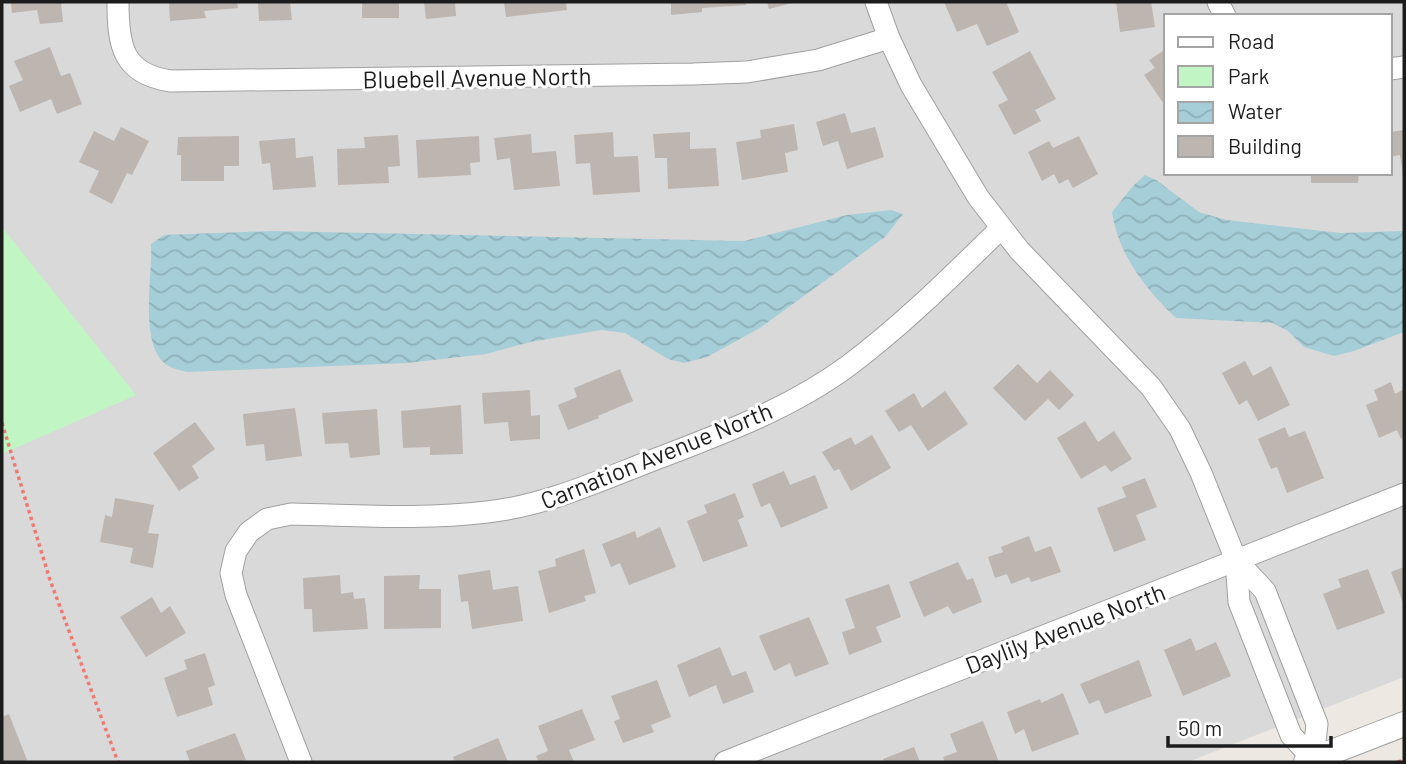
<svg xmlns="http://www.w3.org/2000/svg" width="1406" height="764" font-family="Barlow,sans-serif">
<style>
.residential{fill:#dad9d9;fill-rule:evenodd}
.park{fill:#c1f5c4}
.water{fill:url(#water-waves)}
.building{fill:#bdb5af}
.lines{fill:none;stroke-linecap:round;stroke-linejoin:round}
.minor-casing{stroke:#a0a0a0;stroke-width:23}
.tertiary-casing{stroke:#a0a0a0;stroke-width:26}
.path{stroke:#ef7a71;stroke-width:3.5;stroke-dasharray:3.5 3.5;stroke-linecap:butt}
.minor{stroke:#fff;stroke-width:21}
.tertiary{stroke:#fff;stroke-width:24}
.labels{text-anchor:middle;dominant-baseline:central;stroke-width:6;stroke-linejoin:round;paint-order:stroke}
.street-label{font-size:24px;fill:#1c1c1c;stroke:#fff}
</style>
<defs>
<pattern id="water-waves" width="16" height="10" patternUnits="userSpaceOnUse" patternTransform="scale(1.75)"><rect width="16" height="10" fill="#a6ced8"/><path d="M0 5q4-4 8 0t8 0" fill="none" stroke="#8eb0b9"/></pattern>
</defs>
<rect width="100%" height="100%" fill="#ede9e2"/>
<path class="residential" d="M 2,2 L 1404,2 L 1404,677 L 1188,762 L 2,762 ZM 1166,16 L 1390,16 L 1390,173 L 1166,173 Z"/>
<path class="park" d="M 2,227 L 136,395 L 2,454 Z"/>
<g class="water">
<path d="M 1145,175 L 1156,180 L 1199,212 L 1226,220 L 1341,233 L 1404,231 L 1404,332 L 1354,351 L 1334,356 L 1304,347 L 1288,331 L 1273,323 L 1176,318 C 1146,290 1118,254 1112,212 L 1133,186 Z"/>
<path d="M 891,210 L 903,214 L 885,237 L 760,328 L 707,357 L 684,363 L 668,359 L 625,333 L 601,330 L 530,342 L 486,354 L 407,363 L 187,372 C 181,370 172,369 167,365 C 138,346 153,274 151,244 L 164,235 L 273,231 L 744,241 L 847,215 Z"/>
</g>
<g class="building">
<path d="M 11,2 L 61,2 L 63,22 L 40,24 L 37,10 L 12,13 Z"/>
<path d="M 169,2 L 237,2 L 238,8 L 204,11 L 206,18 L 170,21 Z"/>
<path d="M 258,2 L 290,2 L 292,20 L 259,21 Z"/>
<rect x="362" y="2" width="37" height="16"/>
<path d="M 424,2 L 455,2 L 456,16 L 426,19 Z"/>
<path d="M 504,2 L 566,2 L 567,10 L 506,17 Z"/>
<path d="M 671,2 L 745,2 L 746,5 L 702,8 L 702,12 L 671,15 Z"/>
<path d="M 767,2 L 792,2 L 792,3 L 769,9 Z"/>
<path d="M 944,2 L 1006,2 L 1019,32 L 987,46 L 977,24 L 957,32 Z"/>
<path d="M 1116,2 L 1151,2 L 1155,27 L 1120,32 Z"/>
<path d="M 50,47 L 61,76 L 70,73 L 82,104 L 57,114 L 51,99 L 20,112 L 9,86 L 23,80 L 14,61 Z"/>
<path d="M 1166,49 L 1166,107 L 1144,75 L 1155,68 L 1149,60 Z"/>
<path d="M 1030,51 L 1056,99 L 1035,110 L 1041,121 L 1014,135 L 998,105 L 1008,100 L 992,72 Z"/>
<path d="M 845,113 L 851,133 L 875,127 L 884,157 L 847,169 L 838,141 L 823,146 L 816,122 Z"/>
<path d="M 794,124 L 798,150 L 785,153 L 788,172 L 742,180 L 736,142 L 761,138 L 760,130 Z"/>
<path d="M 121,127 L 149,141 L 132,175 L 127,173 L 112,204 L 89,192 L 99,171 L 79,162 L 94,131 L 114,141 Z"/>
<path d="M 1404,130 L 1404,175 L 1403,175 L 1400,155 L 1390,157 L 1390,132 Z"/>
<path d="M 613,132 L 614,157 L 638,156 L 640,192 L 593,195 L 590,163 L 576,164 L 574,135 Z"/>
<path d="M 690,132 L 690,149 L 716,148 L 719,186 L 668,189 L 667,158 L 655,158 L 653,134 Z"/>
<path d="M 531,134 L 532,153 L 556,151 L 560,186 L 514,190 L 510,158 L 497,160 L 494,138 Z"/>
<path d="M 398,135 L 400,166 L 388,167 L 389,183 L 338,185 L 337,149 L 365,148 L 364,137 Z"/>
<path d="M 239,136 L 239,166 L 224,166 L 224,181 L 181,181 L 181,155 L 177,155 L 178,137 Z"/>
<path d="M 479,136 L 480,162 L 470,163 L 471,175 L 418,178 L 416,140 Z"/>
<path d="M 1079,136 L 1098,174 L 1073,188 L 1068,179 L 1059,184 L 1054,174 L 1042,181 L 1028,152 L 1049,141 L 1053,148 Z"/>
<path d="M 295,138 L 296,158 L 313,156 L 316,187 L 273,190 L 270,163 L 262,164 L 259,141 Z"/>
<path d="M 1311,173 L 1359,173 L 1358,183 L 1311,183 Z"/>
<path d="M 1245,361 L 1253,376 L 1271,366 L 1290,405 L 1258,421 L 1247,400 L 1239,405 L 1222,373 Z"/>
<path d="M 1018,364 L 1037,383 L 1050,370 L 1074,395 L 1059,410 L 1048,399 L 1025,421 L 993,388 Z"/>
<path d="M 620,369 L 633,401 L 598,416 L 599,418 L 568,430 L 558,405 L 577,397 L 574,388 Z"/>
<path d="M 1391,382 L 1395,394 L 1404,389 L 1404,437 L 1401,439 L 1397,430 L 1379,438 L 1366,405 L 1378,400 L 1374,390 Z"/>
<path d="M 530,390 L 531,416 L 540,415 L 540,439 L 510,441 L 508,422 L 484,424 L 482,393 Z"/>
<path d="M 945,391 L 968,424 L 928,451 L 911,425 L 899,432 L 885,411 L 914,393 L 922,408 Z"/>
<path d="M 461,405 L 463,454 L 430,455 L 430,447 L 403,448 L 401,411 Z"/>
<path d="M 295,408 L 302,456 L 266,461 L 264,444 L 246,446 L 243,414 Z"/>
<path d="M 377,409 L 380,455 L 350,458 L 348,443 L 325,444 L 322,413 Z"/>
<path d="M 1085,421 L 1098,442 L 1114,431 L 1132,459 L 1111,472 L 1105,465 L 1081,479 L 1057,438 Z"/>
<path d="M 195,422 L 215,449 L 192,466 L 199,478 L 179,491 L 153,453 Z"/>
<path d="M 1285,427 L 1289,437 L 1305,431 L 1324,478 L 1287,493 L 1277,467 L 1271,469 L 1258,439 Z"/>
<path d="M 872,435 L 891,468 L 851,491 L 839,469 L 834,471 L 822,452 L 851,437 L 855,445 Z"/>
<path d="M 784,471 L 790,485 L 815,475 L 828,508 L 781,528 L 770,503 L 761,507 L 752,484 Z"/>
<path d="M 1145,478 L 1157,507 L 1136,515 L 1146,540 L 1114,552 L 1097,508 L 1126,497 L 1122,487 Z"/>
<path d="M 735,493 L 744,517 L 738,520 L 748,546 L 703,562 L 687,521 L 707,513 L 704,505 Z"/>
<path d="M 115,498 L 154,505 L 148,533 L 159,534 L 153,568 L 130,563 L 133,548 L 100,542 L 105,515 L 112,517 Z"/>
<path d="M 660,527 L 676,567 L 629,585 L 620,563 L 611,567 L 602,544 L 635,531 L 637,538 Z"/>
<path d="M 1029,536 L 1035,552 L 1051,546 L 1061,572 L 1031,582 L 1029,577 L 1011,584 L 1007,574 L 995,578 L 988,557 L 1003,552 L 1001,547 Z"/>
<path d="M 584,549 L 596,593 L 584,596 L 586,601 L 549,613 L 538,571 L 556,566 L 555,559 Z"/>
<path d="M 958,562 L 967,580 L 973,578 L 982,602 L 953,614 L 948,606 L 924,617 L 909,582 Z"/>
<path d="M 1404,567 L 1404,605 L 1391,572 Z"/>
<path d="M 1368,569 L 1385,613 L 1337,630 L 1323,594 L 1341,587 L 1338,579 Z"/>
<path d="M 490,570 L 493,590 L 518,586 L 523,621 L 472,629 L 468,601 L 461,602 L 458,575 Z"/>
<path d="M 340,575 L 341,594 L 353,592 L 354,599 L 365,598 L 368,629 L 313,632 L 312,609 L 304,609 L 303,578 Z"/>
<path d="M 420,575 L 419,589 L 441,589 L 441,628 L 384,629 L 384,576 Z"/>
<path d="M 889,584 L 901,617 L 876,627 L 882,642 L 849,655 L 842,632 L 855,628 L 845,599 Z"/>
<path d="M 152,597 L 161,613 L 170,606 L 186,633 L 146,657 L 120,617 Z"/>
<path d="M 809,617 L 829,664 L 795,677 L 790,663 L 774,671 L 759,636 Z"/>
<path d="M 1191,638 L 1196,651 L 1216,642 L 1231,676 L 1183,696 L 1164,650 Z"/>
<path d="M 720,647 L 732,676 L 746,671 L 754,692 L 723,704 L 716,685 L 689,697 L 677,665 Z"/>
<path d="M 205,653 L 215,685 L 208,688 L 213,705 L 177,717 L 164,678 L 187,669 L 184,660 Z"/>
<path d="M 1139,660 L 1152,696 L 1105,714 L 1099,700 L 1089,704 L 1080,684 Z"/>
<path d="M 657,680 L 671,717 L 651,725 L 654,732 L 623,743 L 614,721 L 620,719 L 611,696 Z"/>
<path d="M 1063,693 L 1079,734 L 1032,752 L 1024,729 L 1015,734 L 1007,712 L 1040,699 L 1041,703 Z"/>
<path d="M 582,709 L 595,740 L 569,750 L 574,762 L 539,762 L 536,756 L 548,751 L 538,726 Z"/>
<path d="M 9,714 L 27,760 L 21,762 L 2,762 L 2,717 Z"/>
<path d="M 983,721 L 999,762 L 945,762 L 943,757 L 957,752 L 950,734 Z"/>
<path d="M 235,733 L 246,760 L 239,762 L 190,762 L 186,751 Z"/>
<path d="M 498,738 L 508,762 L 455,762 L 453,757 Z"/>
<path d="M 914,747 L 920,762 L 884,762 L 883,759 Z"/>
</g>
<g class="lines">
<defs>
<g id="minor">
<path d="M 118,2 C 118,45 122,74 171,81 L 693,74 L 747,72 L 818,60 L 889,38"/>
<path d="M 876,2 L 889,38 L 911,85 L 978,197 L 1019,250 L 1151,387 L 1180,429 L 1201,473 L 1236,560 L 1239,602 L 1291,735 L 1313,759"/>
<path d="M 1218,2 L 1225,16"/>
<path d="M 1390,69 L 1404,67"/>
<path d="M 1236,560 L 1265,591 L 1317,724 L 1313,759"/>
<path d="M 301,762 L 236,595 L 231,573 L 236,551 L 249,532 L 267,519 L 291,514 C 356,515 422,520 487,512 C 542,506 592,484 643,464 C 713,437 787,411 848,366 C 903,325 952,276 1001,228"/>
<path d="M 725,762 L 1404,494"/>
</g>
<path id="tertiary" d="M 1306,762 L 1404,724"/>
</defs>
<use href="#minor" class="minor-casing"/>
<use href="#tertiary" class="tertiary-casing"/>
<g class="path">
<path d="M 2,423 L 50,580 L 118,762"/>
<path d="M 1398,762 L 1404,760"/>
</g>
<use href="#minor" class="minor"/>
<use href="#tertiary" class="tertiary"/>
</g>
<g class="labels">
<g class="street-label">
<text transform="translate(477 77) rotate(-1)">Bluebell Avenue North</text>
<text transform="translate(656 455) rotate(-22)">Carnation Avenue North</text>
<text transform="translate(1065 628) rotate(-21)">Daylily Avenue North</text>
</g>
</g>
<rect width="1406" height="764" fill="none" stroke="#1c1c1c" stroke-width="7"/>
<rect x="1164" y="14" width="228" height="161" fill="#ffffff" stroke="#a4a4a4" stroke-width="2"/>
<rect x="1178" y="37" width="35" height="10" fill="#ffffff" stroke="#a4a4a4" stroke-width="2"/>
<text x="1228" y="49" font-size="21" fill="#1c1c1c">Road</text>
<rect x="1178" y="66" width="35" height="21" fill="#c1f5c4" stroke="#a4a4a4" stroke-width="2"/>
<text x="1228" y="84" font-size="21" fill="#1c1c1c">Park</text>
<rect x="1178" y="102" width="35" height="21" fill="url(#water-waves)" stroke="#a4a4a4" stroke-width="2"/>
<text x="1228" y="119" font-size="21" fill="#1c1c1c">Water</text>
<rect x="1178" y="136" width="35" height="21" fill="#bdb5af" stroke="#a4a4a4" stroke-width="2"/>
<text x="1228" y="154" font-size="21" fill="#1c1c1c">Building</text>
<path d="M1168 736v10h163v-10" fill="none" stroke="#1c1c1c" stroke-width="3.5"/>
<text x="1178" y="736" font-size="21" fill="#1c1c1c" stroke="#ffffff" stroke-width="5" paint-order="stroke">50 m</text>
</svg>
